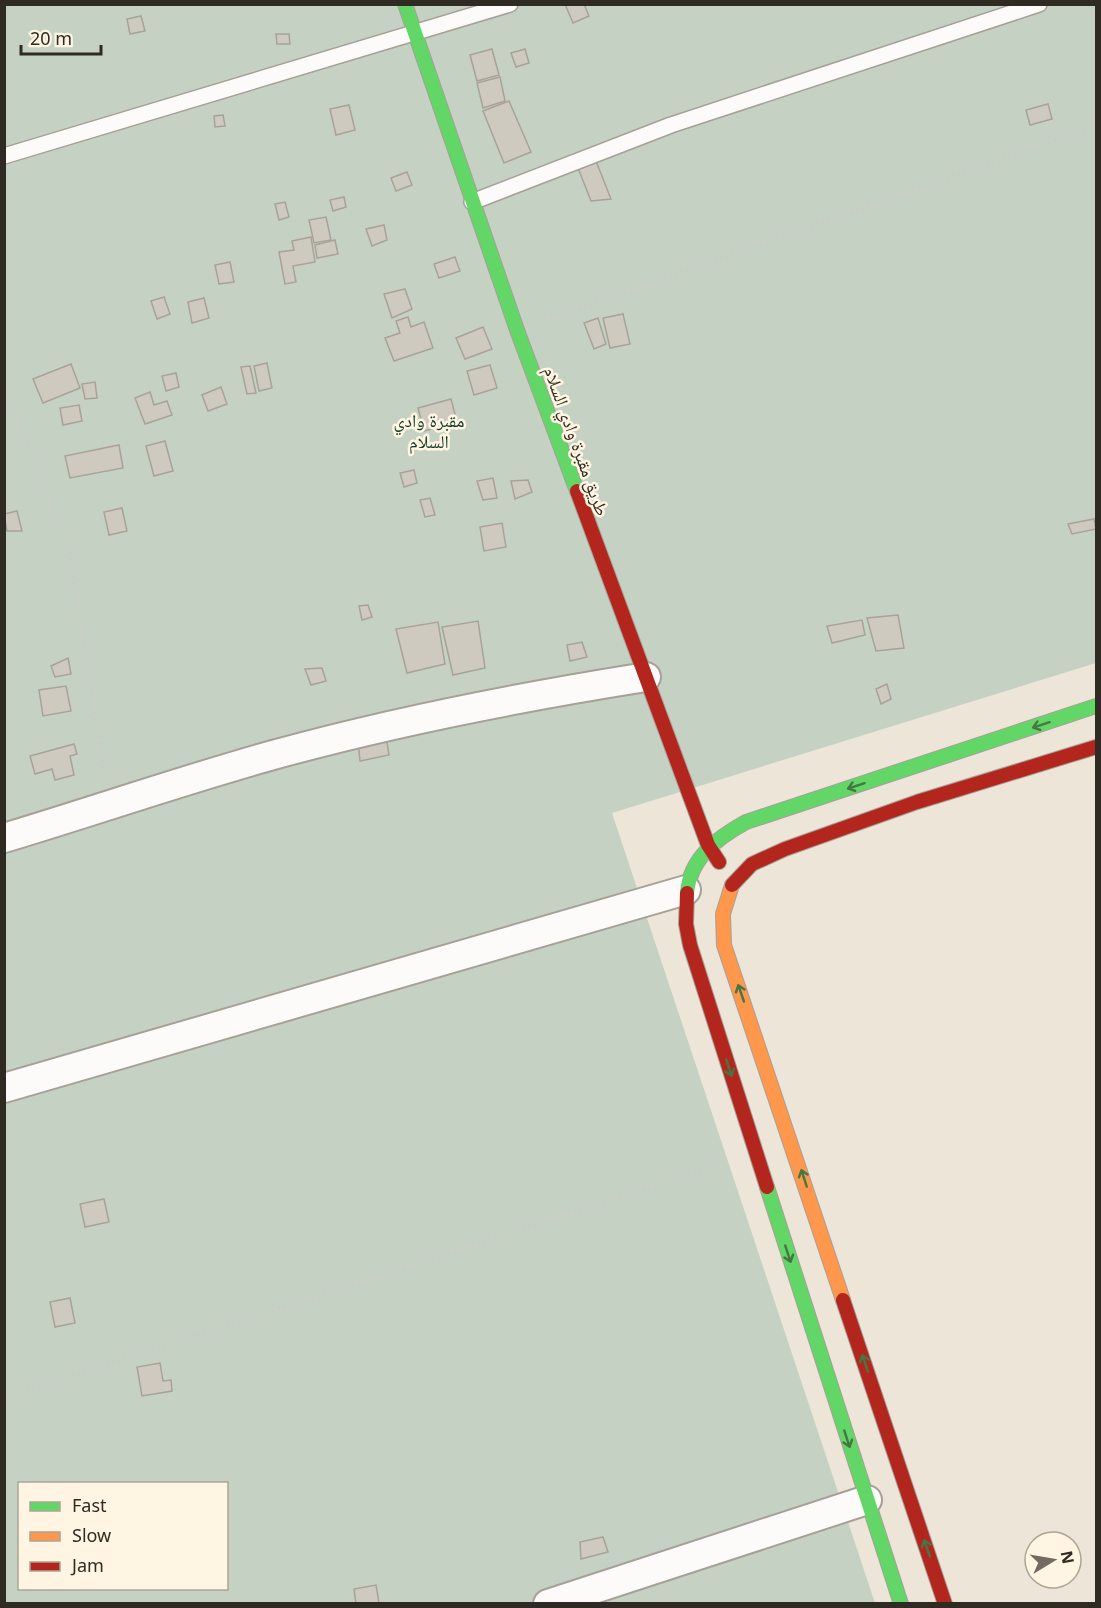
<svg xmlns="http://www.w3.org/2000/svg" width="1101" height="1608" font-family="'Noto Sans','Noto Naskh Arabic',sans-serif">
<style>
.green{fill:#c5d2c3;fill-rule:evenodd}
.building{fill:#cfcac0;stroke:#a8a299;stroke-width:1.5}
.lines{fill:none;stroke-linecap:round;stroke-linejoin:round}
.lane-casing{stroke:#a6a097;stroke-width:18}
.street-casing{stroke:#a6a097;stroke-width:32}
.fast-casing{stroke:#a6a097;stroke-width:16}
.slow-casing{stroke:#a6a097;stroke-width:16}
.jam-casing{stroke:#a6a097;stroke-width:16}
.path{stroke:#cccac7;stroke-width:4;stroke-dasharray:1.5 4.5;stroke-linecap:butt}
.lane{stroke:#fcfbf9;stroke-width:15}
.street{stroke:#fcfbf9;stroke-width:28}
.fast{stroke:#63d668;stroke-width:14}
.slow{stroke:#ff974d;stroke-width:14}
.jam{stroke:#b3261e;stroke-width:14}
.oneway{stroke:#467742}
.labels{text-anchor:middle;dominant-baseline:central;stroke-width:5;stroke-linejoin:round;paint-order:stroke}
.park-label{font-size:18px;fill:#0e3a28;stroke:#fff5e2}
.street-label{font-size:18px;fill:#2f2a22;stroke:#fff5e2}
</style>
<rect width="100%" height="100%" fill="#ece5d8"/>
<path class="green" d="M 5,5 L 1096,5 L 1096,663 L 612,813 L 875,1603 L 5,1604 ZM 20,1484 L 226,1484 L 226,1588 L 20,1588 Z"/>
<g class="building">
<path d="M 565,4 L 584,4 L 589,16 L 573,23 Z"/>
<path d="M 141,16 L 145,31 L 130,34 L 127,19 Z"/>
<path d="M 276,34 L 289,34 L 290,44 L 277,44 Z"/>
<path d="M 492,49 L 499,75 L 477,81 L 470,55 Z"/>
<path d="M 525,49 L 529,63 L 516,67 L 511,53 Z"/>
<path d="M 500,77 L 505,101 L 483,108 L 477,83 Z"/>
<path d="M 509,101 L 531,152 L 504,163 L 483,111 Z"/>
<path d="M 1048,104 L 1052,119 L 1030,125 L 1026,110 Z"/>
<path d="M 349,105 L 355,130 L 336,135 L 330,109 Z"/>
<path d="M 223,115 L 225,126 L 215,127 L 214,116 Z"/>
<path d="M 596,161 L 611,199 L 591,201 L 578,168 Z"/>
<path d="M 407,172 L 412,185 L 396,191 L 391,178 Z"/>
<path d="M 344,197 L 346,207 L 333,211 L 330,200 Z"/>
<path d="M 285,202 L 289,217 L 279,220 L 275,204 Z"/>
<path d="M 326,217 L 331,240 L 314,243 L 309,220 Z"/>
<path d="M 384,225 L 387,240 L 372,246 L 366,229 Z"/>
<path d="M 311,237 L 315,262 L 293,266 L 296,282 L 285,284 L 279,252 L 294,250 L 292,241 Z"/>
<path d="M 335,240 L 338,254 L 317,258 L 315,245 Z"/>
<path d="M 455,257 L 460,271 L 439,278 L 434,264 Z"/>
<path d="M 230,262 L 234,282 L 219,284 L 215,265 Z"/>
<path d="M 405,289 L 412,309 L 392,318 L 384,294 Z"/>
<path d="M 164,297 L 170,314 L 157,319 L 151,301 Z"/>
<path d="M 204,298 L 209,318 L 192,323 L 188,302 Z"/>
<path d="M 623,314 L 630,344 L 610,348 L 603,318 Z"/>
<path d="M 408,317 L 411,327 L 424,322 L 433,348 L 394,361 L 385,338 L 400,333 L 396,321 Z"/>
<path d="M 598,318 L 606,344 L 594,349 L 584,323 Z"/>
<path d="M 483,327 L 492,349 L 465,359 L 456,338 Z"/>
<path d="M 267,363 L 272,388 L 259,391 L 254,366 Z"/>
<path d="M 71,364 L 80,388 L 43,403 L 33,379 Z"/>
<path d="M 490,365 L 497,388 L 474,395 L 467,371 Z"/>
<path d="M 250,366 L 256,393 L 247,394 L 241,367 Z"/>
<path d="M 176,373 L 179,387 L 166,391 L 162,376 Z"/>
<path d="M 95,382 L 97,398 L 85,399 L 82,384 Z"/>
<path d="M 221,387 L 227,404 L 208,411 L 202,395 Z"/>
<path d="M 150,392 L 154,405 L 167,401 L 172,415 L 145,424 L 135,398 Z"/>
<path d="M 451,399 L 457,422 L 424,431 L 418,408 Z"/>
<path d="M 79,405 L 82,421 L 63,425 L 60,408 Z"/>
<path d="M 165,441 L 173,471 L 154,476 L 146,446 Z"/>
<path d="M 119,445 L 123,468 L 70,478 L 65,456 Z"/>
<path d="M 414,470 L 417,483 L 404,487 L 400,473 Z"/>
<path d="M 493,478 L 497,498 L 483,500 L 477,481 Z"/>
<path d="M 528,480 L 532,492 L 515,499 L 511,481 Z"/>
<path d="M 430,498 L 435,515 L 425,517 L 420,500 Z"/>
<path d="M 122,508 L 127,531 L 109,535 L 104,512 Z"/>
<path d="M 17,511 L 22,531 L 7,531 L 4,514 Z"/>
<path d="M 1094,519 L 1096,529 L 1072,534 L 1068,524 Z"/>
<path d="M 502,523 L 506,547 L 484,551 L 480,527 Z"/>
<path d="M 368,605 L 372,617 L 362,620 L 359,606 Z"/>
<path d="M 898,615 L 904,648 L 876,651 L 867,618 Z"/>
<path d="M 862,620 L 865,635 L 832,643 L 827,626 Z"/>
<path d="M 478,621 L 485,668 L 453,675 L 442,627 Z"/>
<path d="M 438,622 L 445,664 L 407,673 L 396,629 Z"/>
<path d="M 582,642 L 587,657 L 570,661 L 567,645 Z"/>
<path d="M 68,658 L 71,674 L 55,677 L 51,666 Z"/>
<path d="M 322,668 L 326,681 L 311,685 L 305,669 Z"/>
<path d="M 887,684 L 891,699 L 881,704 L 876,689 Z"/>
<path d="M 66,686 L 71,711 L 43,716 L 39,690 Z"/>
<path d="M 386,736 L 389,755 L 360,761 L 358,740 Z"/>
<path d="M 74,744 L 77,754 L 70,756 L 74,775 L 55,780 L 52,769 L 35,774 L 30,756 Z"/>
<path d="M 104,1199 L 109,1222 L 85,1227 L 80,1204 Z"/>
<path d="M 70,1298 L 75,1323 L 55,1327 L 50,1302 Z"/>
<path d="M 160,1363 L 163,1381 L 171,1380 L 172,1391 L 142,1396 L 137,1367 Z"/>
<path d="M 603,1537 L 608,1552 L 581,1559 L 580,1542 Z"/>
<path d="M 376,1585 L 379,1603 L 356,1604 L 354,1589 Z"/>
</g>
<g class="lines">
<defs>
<g id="lane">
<path d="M 4,156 L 510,4"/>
<path d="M 472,202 L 671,125 L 1039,4"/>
</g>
<g id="street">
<path d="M 4,838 C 94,811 183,780 273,755 C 396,721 520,697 646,677"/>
<path d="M 4,1088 L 686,890"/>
<path d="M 548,1604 L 867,1500"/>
</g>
<g id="fast">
<path d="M 405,4 L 517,330 L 577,491"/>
<path d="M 687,893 C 690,858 717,838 746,822 L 1096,706"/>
<path d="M 767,1187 L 901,1604"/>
</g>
<path id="slow" d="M 732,885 L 723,914 L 724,945 L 843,1300"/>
<g id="jam">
<path d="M 577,491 L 708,845 L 719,862"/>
<path d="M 732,885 L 752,864 L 785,849 L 917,802 L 1096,747"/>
<path d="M 687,893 L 686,924 L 690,945 L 767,1187"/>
<path d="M 843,1300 L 945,1604"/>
</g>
</defs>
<use href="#lane" class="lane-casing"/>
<use href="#street" class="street-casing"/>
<use href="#fast" class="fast-casing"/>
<use href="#slow" class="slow-casing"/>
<use href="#jam" class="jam-casing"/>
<g class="path">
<path d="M 545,320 L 1096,126"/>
<path d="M 4,385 L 68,543 L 105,779"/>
<path d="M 4,1398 L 728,1162"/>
</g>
<use href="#lane" class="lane"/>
<use href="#street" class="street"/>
<use href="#fast" class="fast"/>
<use href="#slow" class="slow"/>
<use href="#jam" class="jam"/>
</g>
<defs><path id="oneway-shaft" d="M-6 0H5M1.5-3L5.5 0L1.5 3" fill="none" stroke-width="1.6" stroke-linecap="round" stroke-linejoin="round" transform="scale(1.5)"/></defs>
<g class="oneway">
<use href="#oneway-shaft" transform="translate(1041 725) rotate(162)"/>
<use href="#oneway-shaft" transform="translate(856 786) rotate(162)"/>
<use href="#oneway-shaft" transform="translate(741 993) rotate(-109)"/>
<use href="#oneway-shaft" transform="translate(729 1068) rotate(72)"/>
<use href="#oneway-shaft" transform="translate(804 1178) rotate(-108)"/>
<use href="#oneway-shaft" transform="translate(788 1254) rotate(72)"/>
<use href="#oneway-shaft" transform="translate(865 1363) rotate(-108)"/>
<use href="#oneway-shaft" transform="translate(847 1439) rotate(72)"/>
<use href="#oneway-shaft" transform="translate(927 1548) rotate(-109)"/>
</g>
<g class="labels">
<g class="park-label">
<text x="429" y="420">مقبرة وادي<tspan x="429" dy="21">السلام</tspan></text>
</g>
<g class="street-label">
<text transform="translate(577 441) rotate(70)">طريق مقبرة وادي السلام</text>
</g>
</g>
<rect width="1101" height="1608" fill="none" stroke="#2f2a22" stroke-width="12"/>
<rect x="18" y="1482" width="210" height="108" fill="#fff5e2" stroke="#aca495" stroke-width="1.5"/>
<rect x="30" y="1502" width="30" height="9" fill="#63d668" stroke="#aca495" stroke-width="1.5"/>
<text x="72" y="1512" font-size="18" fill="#2f2a22">Fast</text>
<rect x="30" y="1532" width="30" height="9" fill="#ff974d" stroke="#aca495" stroke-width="1.5"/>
<text x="72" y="1542" font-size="18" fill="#2f2a22">Slow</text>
<rect x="30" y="1562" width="30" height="9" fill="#b3261e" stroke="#aca495" stroke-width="1.5"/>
<text x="72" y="1572" font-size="18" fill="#2f2a22">Jam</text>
<g transform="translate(1053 1560) rotate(79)"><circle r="28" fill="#fff5e2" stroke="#aca495" stroke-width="1.5"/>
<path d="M0-4.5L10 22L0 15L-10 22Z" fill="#716b62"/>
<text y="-9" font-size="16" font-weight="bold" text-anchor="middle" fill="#2f2a22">N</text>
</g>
<path d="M21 45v9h80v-9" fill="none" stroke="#2f2a22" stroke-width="3"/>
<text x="30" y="45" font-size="18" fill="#2f2a22" stroke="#fff5e2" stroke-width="4.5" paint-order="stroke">20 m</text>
</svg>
